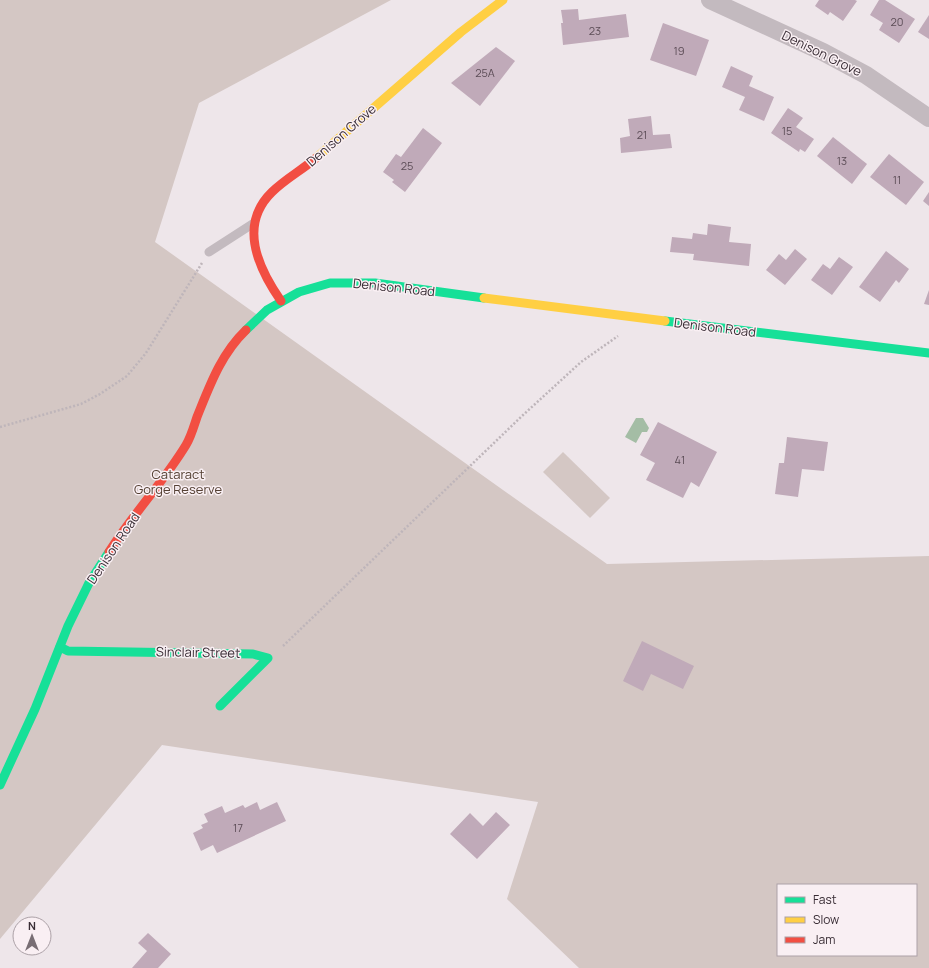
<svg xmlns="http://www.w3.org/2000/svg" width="929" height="968" font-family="Manrope,sans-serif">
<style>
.green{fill:#d4c7c4;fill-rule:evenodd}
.water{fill:#a4bda5}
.building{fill:#c0aab9}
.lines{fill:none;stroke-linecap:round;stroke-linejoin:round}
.path{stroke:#beb5ba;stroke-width:2.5;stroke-dasharray:2 2;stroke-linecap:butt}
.lane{stroke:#c3babf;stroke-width:9}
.street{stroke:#c3babf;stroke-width:18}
.fast{stroke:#16e098;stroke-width:9}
.slow{stroke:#ffcf43;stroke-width:9}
.jam{stroke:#f24e42;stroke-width:9}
.labels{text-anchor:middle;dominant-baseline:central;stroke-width:3;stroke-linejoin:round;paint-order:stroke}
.number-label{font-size:11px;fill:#5b4c56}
.street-label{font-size:13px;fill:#392d35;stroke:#f9eff3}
.park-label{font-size:13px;fill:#544033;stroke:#f9eff3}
</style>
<rect width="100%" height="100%" fill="#eee6ea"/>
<g class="green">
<path d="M 0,0 L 391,0 L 199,103 L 155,242 L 607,564 L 929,556 L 929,968 L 579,968 L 507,899 L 538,802 L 162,745 L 0,939 ZM 778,885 L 916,885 L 916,955 L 778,955 Z"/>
<path d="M 563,452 L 610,498 L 590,518 L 543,472 Z"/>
</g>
<path class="water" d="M 636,418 L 643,418 L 649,428 L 647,432 L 642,432 L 636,443 L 625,437 Z"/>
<g class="building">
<path d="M 819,0 L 855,0 L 857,1 L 843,21 L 830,12 L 828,15 L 815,6 Z"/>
<path d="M 879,0 L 885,0 L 915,19 L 899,43 L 879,30 L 883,23 L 870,15 Z"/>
<path d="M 578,9 L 579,20 L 626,14 L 629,37 L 563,45 L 561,23 L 563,23 L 561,10 Z"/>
<path d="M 929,15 L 929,39 L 918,32 Z"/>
<path d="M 663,23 L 709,40 L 696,76 L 650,60 Z"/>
<path d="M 496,47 L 515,61 L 480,106 L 451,83 Z"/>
<path d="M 731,66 L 753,76 L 749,86 L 774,97 L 764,121 L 739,110 L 745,97 L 722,87 Z"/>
<path d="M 788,108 L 803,118 L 796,127 L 814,139 L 805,152 L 800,149 L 799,152 L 771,133 Z"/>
<path d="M 651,116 L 653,135 L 670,134 L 672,148 L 621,153 L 620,138 L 630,136 L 628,119 Z"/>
<path d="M 423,128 L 442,143 L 405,192 L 392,182 L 394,180 L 383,172 L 396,154 L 401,157 Z"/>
<path d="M 833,137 L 867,164 L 852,184 L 817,156 Z"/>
<path d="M 889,154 L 924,182 L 906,205 L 870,177 Z"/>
<path d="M 929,192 L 929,206 L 923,201 Z"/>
<path d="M 708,224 L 731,227 L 729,242 L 751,244 L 749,266 L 693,260 L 694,254 L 670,252 L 672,237 L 692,239 L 693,233 L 707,235 Z"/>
<path d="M 795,249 L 807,259 L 785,285 L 766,270 L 779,254 L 786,260 Z"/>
<path d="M 886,251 L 909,269 L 899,283 L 896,280 L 880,302 L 859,287 Z"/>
<path d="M 839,257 L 853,267 L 832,295 L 811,280 L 823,264 L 830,269 Z"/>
<path d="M 929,290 L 929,305 L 924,304 Z"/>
<path d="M 658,422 L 717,452 L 699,487 L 691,482 L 683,498 L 646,480 L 655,463 L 640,455 Z"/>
<path d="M 787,437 L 828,442 L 824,471 L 802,469 L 798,497 L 775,494 L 779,463 L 784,463 Z"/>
<path d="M 642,641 L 694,666 L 683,689 L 651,674 L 643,691 L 623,681 Z"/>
<path d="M 257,802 L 260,810 L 277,802 L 286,821 L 217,853 L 213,845 L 201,851 L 193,833 L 203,828 L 201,825 L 208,822 L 204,814 L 222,806 L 225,813 L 243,805 L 245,808 Z"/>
<path d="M 496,812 L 510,825 L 477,859 L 450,834 L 470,813 L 483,826 Z"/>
<path d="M 148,933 L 171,954 L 158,968 L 132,968 L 147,951 L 138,943 Z"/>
</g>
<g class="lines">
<g class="path">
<path d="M 0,427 L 81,404 L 100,394 L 127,376 L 146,353 L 202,263"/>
<path d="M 283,646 L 522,416 L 581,362 L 618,336"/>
</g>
<path class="lane" d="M 209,252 L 254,223"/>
<path class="street" d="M 710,0 L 823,52 L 866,75 L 929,118"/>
<g class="fast">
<path d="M 665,321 L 929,353"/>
<path d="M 246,330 L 267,310 L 299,292 L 330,283 L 375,283 L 484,298"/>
<path d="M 60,647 L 68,651 L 253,654 L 268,658 L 220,706"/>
<path d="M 0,785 L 35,709 L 68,626 L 89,583 L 109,552"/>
</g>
<g class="slow">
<path d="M 316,158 L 461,32 L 503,0"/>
<path d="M 484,298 L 665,321"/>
</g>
<g class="jam">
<path d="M 281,301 C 258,268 238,225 272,192 C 285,179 302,170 316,158"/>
<path d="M 109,552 C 132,515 163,483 186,445 C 191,437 194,426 197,417 C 210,385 221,354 246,330"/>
</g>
</g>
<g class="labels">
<g class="number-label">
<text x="897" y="21">20</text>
<text x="595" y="30">23</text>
<text x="679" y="50">19</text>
<text x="485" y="72">25A</text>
<text x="787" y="130">15</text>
<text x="642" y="134">21</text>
<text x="842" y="160">13</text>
<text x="407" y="165">25</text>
<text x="897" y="179">11</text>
<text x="680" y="459">41</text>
<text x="238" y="827">17</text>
</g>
<g class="street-label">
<text transform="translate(822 53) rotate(26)">Denison Grove</text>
<text transform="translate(341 135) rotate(-41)">Denison Grove</text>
<text transform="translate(394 287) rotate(6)">Denison Road</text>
<text transform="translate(715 327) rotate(7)">Denison Road</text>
<text transform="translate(113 548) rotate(-56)">Denison Road</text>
<text transform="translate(198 652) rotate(1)">Sinclair Street</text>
</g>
<g class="park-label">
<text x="178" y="474">Cataract<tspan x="178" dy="15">Gorge Reserve</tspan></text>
</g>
</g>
<rect x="777" y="884" width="140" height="72" fill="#f9eff3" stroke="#aca1a7"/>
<rect x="785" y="897" width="20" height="6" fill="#16e098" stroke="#aca1a7"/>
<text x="813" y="904" font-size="12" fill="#392d35">Fast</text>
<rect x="785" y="917" width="20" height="6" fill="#ffcf43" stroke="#aca1a7"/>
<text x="813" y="924" font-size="12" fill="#392d35">Slow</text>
<rect x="785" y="937" width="20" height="6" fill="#f24e42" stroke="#aca1a7"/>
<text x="813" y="944" font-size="12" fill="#392d35">Jam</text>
<g transform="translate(32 936)"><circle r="19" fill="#f9eff3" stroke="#aca1a7"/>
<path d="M0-3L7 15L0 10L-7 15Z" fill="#786e74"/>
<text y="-6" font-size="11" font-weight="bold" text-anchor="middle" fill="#392d35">N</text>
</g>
</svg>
